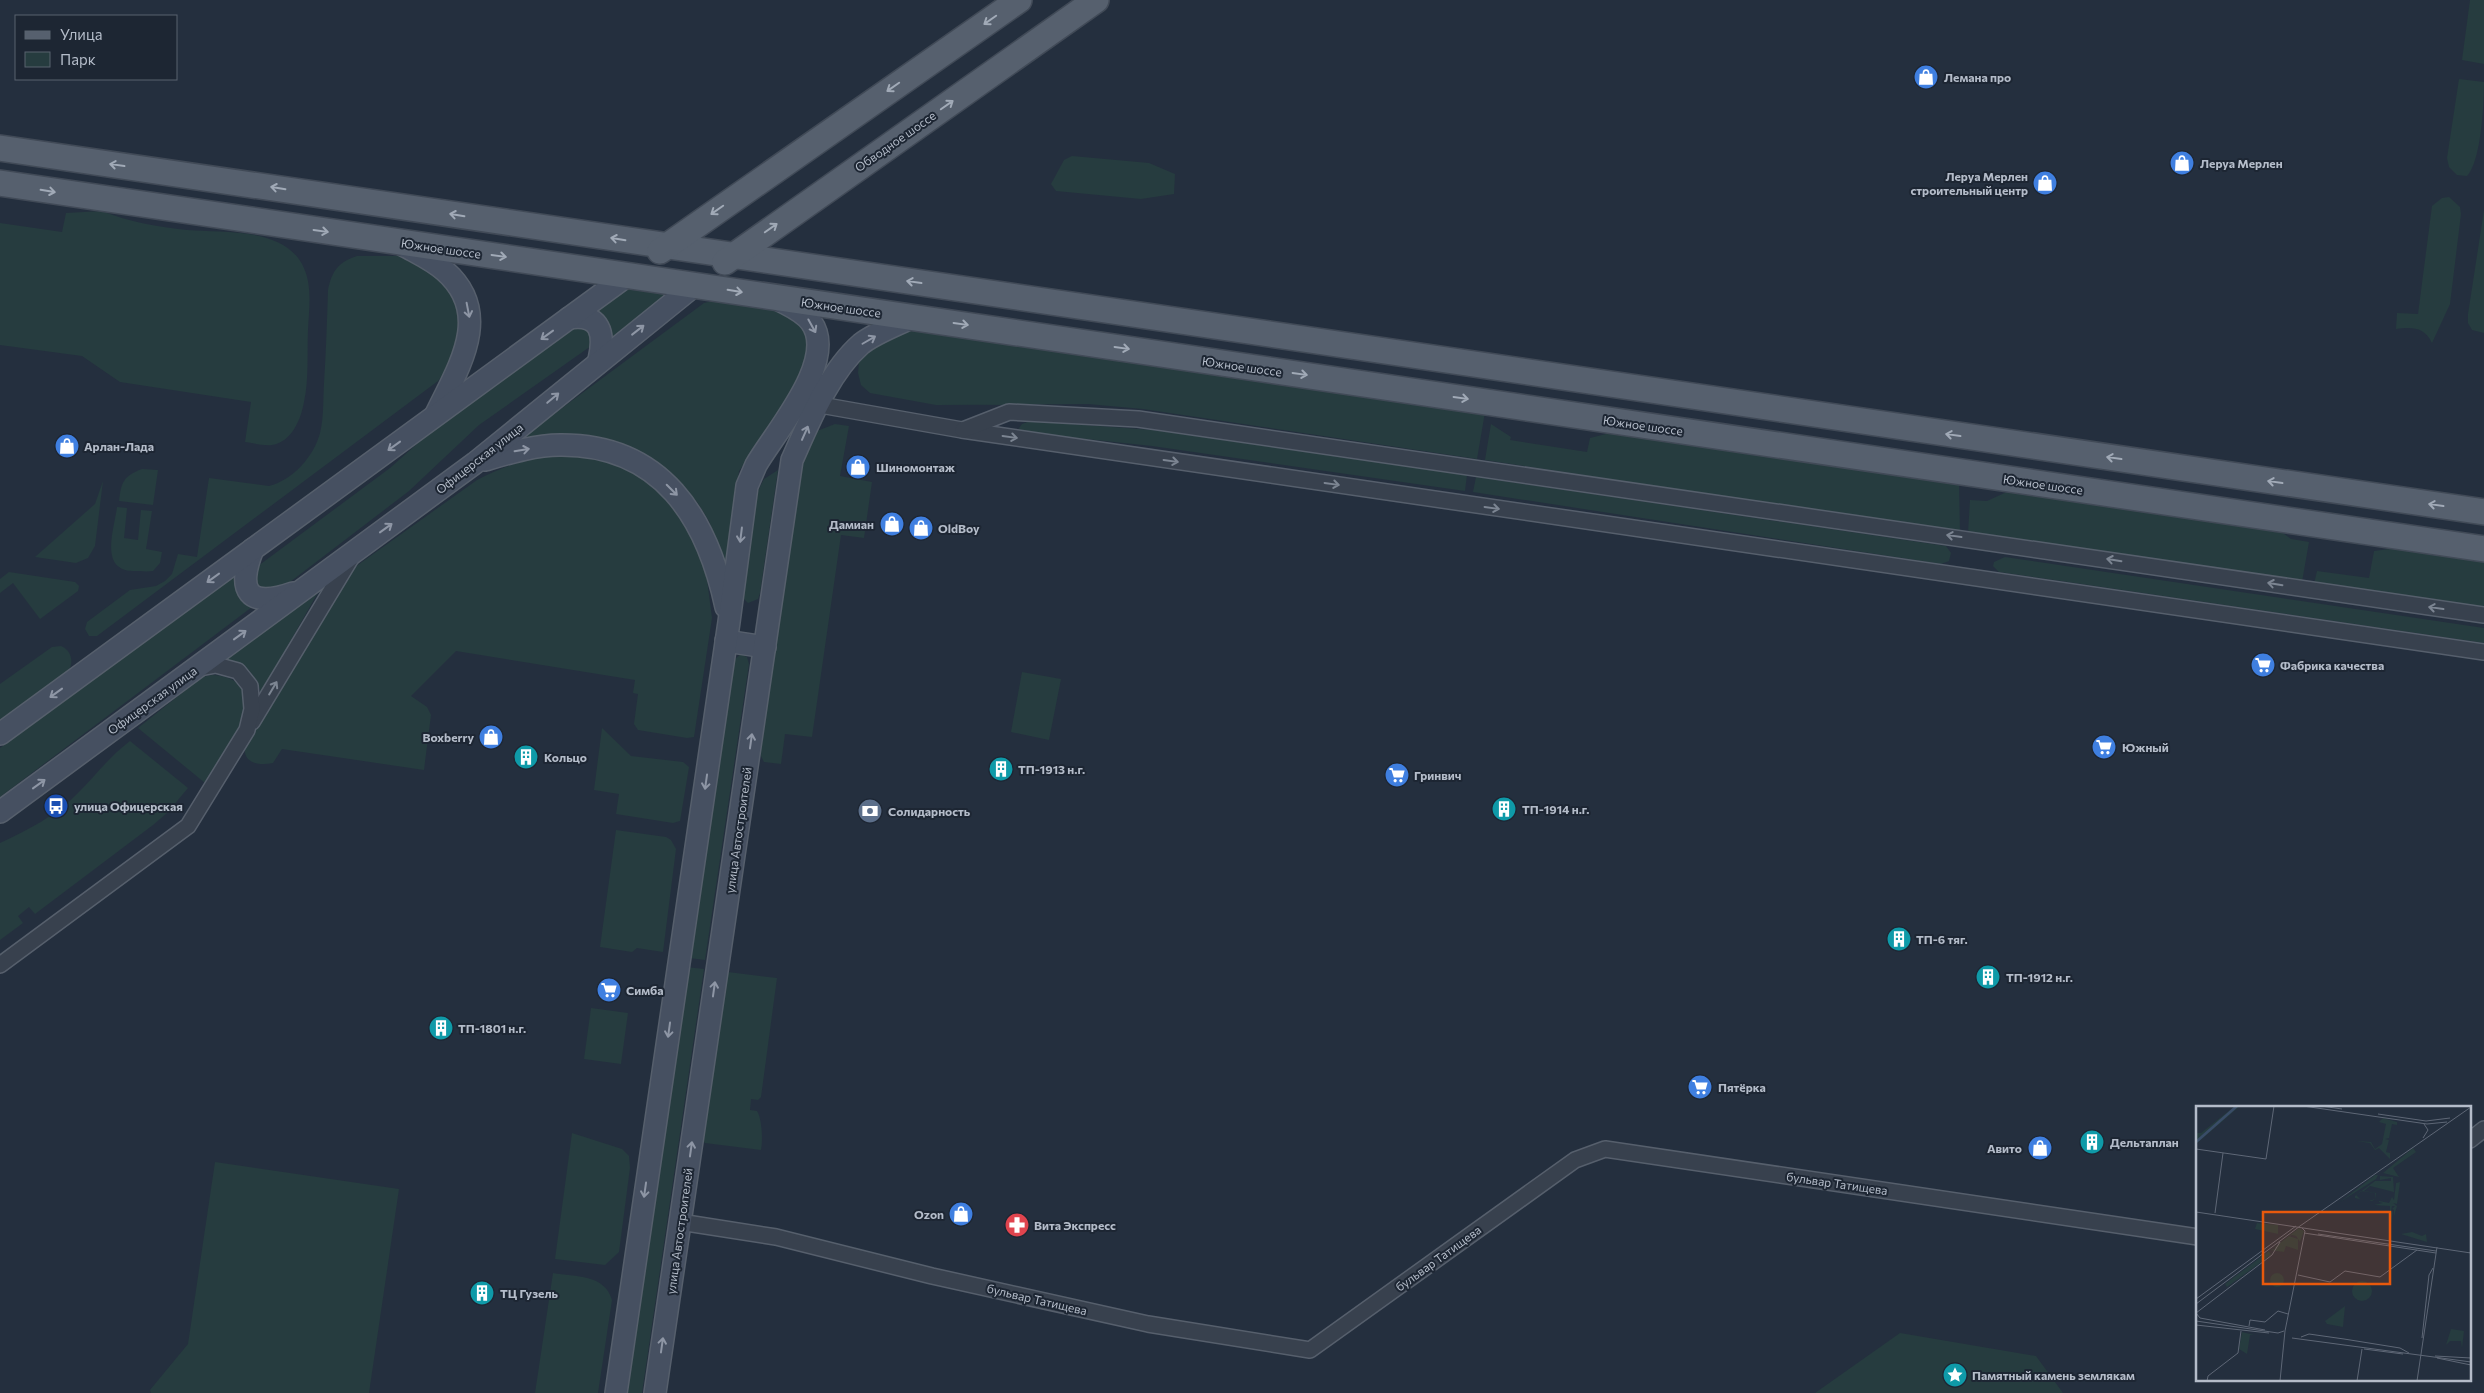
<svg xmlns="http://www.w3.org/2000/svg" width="2484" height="1393" font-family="Commissioner,sans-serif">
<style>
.green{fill:#263c3f}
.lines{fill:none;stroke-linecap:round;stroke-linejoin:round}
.street-casing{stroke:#565f6c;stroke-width:18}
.secondary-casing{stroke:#565f6c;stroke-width:24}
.primary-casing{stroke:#414a57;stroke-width:28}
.street{stroke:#38414e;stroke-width:15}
.secondary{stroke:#465061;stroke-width:21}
.primary{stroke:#56606e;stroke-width:25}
.oneway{stroke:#a1aab7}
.oneway2{stroke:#8e96a5}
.oneway3{stroke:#7c8592}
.labels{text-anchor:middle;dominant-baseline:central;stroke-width:4;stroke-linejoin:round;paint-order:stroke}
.poi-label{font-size:12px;font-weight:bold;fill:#b4bcc9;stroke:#1d2633;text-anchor:start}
.street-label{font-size:12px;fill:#b4bcc9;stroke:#1d2633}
.inset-river{fill:none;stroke:#394c67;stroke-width:2.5}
.inset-road{fill:none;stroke:#5e6776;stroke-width:1}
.view{fill:#e8590c;fill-opacity:0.15;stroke:#e8590c;stroke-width:2.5}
.inset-edge{fill:none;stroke:#b4bcc9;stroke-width:2.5}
</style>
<rect width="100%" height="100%" fill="#242f3e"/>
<g class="green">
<path d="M 2470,0 L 2484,0 L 2484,64 L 2462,60 Z"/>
<path d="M 2459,79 L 2484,82 C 2484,104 2481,161 2467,176 L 2457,175 L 2449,167 L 2447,158 Z"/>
<path d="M 1072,156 L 1149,163 L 1175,174 L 1174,194 L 1141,199 L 1056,191 L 1051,184 L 1064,160 Z"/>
<path d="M 2449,197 L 2460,207 L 2461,214 L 2450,304 L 2432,343 C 2424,327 2413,327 2396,329 L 2397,313 L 2418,314 L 2432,206 L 2442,198 Z"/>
<path d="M 2484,210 L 2484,333 L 2472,330 L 2468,323 L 2468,314 Z"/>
<path d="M 102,211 C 129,222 158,227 187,230 C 222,233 282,227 302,264 C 313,284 309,308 308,330 C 307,354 309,380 304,402 C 301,419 292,442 272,445 C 264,446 253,443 245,442 L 251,402 L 120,382 L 82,356 L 0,345 L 0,223 L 62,232 L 66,213 Z"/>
<path d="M 357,256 L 400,256 L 423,263 L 453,293 L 463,325 L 452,363 L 438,381 L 97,636 L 89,636 L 85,629 L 87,622 L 130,590 L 156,586 L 165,581 L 172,574 L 178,554 L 197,557 L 209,478 L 269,486 C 293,480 314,456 320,433 C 324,417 323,399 324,383 C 326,352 327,321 328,290 C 332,271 338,262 357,256 Z"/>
<path d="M 622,285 L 671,292 L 608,343 L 594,312 Z"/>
<path d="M 717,300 L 780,308 L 809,331 L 807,372 L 739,471 L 724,574 L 719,548 L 709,521 L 697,502 L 683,485 L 642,455 L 504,451 L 704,303 Z"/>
<path d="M 578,323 L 592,333 L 591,346 L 479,425 L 409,491 L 290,582 L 276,590 L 256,586 L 254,574 L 258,566 L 390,468 L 456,409 Z"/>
<path d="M 902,329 L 924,329 L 1485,412 L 1477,459 L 1143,409 L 1088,404 L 936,405 L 870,393 L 861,385 L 858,373 L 859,361 L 863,352 Z"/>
<path d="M 1030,421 L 1153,430 L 1467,475 L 1465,491 L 1152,446 L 1021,432 L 1019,428 L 1022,424 Z"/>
<path d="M 835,424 L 849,426 L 840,476 L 872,482 L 864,538 L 841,535 L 812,737 L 785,734 L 781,764 L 764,762 L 758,750 L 800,461 L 817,431 Z"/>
<path d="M 1491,424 L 1511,437 L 1510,440 L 1587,452 L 1590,438 L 1618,431 L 1959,482 L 1960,532 L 1485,460 Z"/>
<path d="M 574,453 L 616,462 L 655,485 L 686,519 L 705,564 L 712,618 L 694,737 L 687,738 L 638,730 L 634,724 L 638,694 L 633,693 L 635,680 L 456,651 L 411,696 L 427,707 L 431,715 L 424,770 L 282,749 L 273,763 C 257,766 240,763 246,742 L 348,572 L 477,480 C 509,463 538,456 574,453 Z"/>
<path d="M 142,469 L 158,470 L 153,505 L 119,501 C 121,483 123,476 142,469 Z"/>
<path d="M 778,470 L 760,593 L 758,599 L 748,603 L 742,597 L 755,497 L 764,479 Z"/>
<path d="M 1476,477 L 1946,546 L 1951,553 L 1949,561 L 1941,564 L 1473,492 Z"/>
<path d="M 103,481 L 95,546 L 88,558 L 76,563 L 35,557 L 95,504 Z"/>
<path d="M 2011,490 L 2276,528 L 2291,539 L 2309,542 L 2302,582 L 1968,533 L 1970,500 L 1987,501 Z"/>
<path d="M 117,507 L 127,508 L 124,538 L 138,540 L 141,510 L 152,511 L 146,549 L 162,552 L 160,563 L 153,571 C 146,572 140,571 133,571 C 99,570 114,530 117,507 Z"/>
<path d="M 2403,547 L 2484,559 L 2484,609 L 2314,584 L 2317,571 L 2369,578 L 2374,551 Z"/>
<path d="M 2005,557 L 2484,628 L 2484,643 L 1999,572 L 1993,566 L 1994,562 Z"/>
<path d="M 9,572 L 75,582 L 79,586 L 78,591 L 40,619 L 13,583 L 0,593 L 0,579 Z"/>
<path d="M 238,574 L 256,604 L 0,797 L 0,748 Z"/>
<path d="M 321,587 L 261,693 C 255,674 246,662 225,659 Z"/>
<path d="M 61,646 C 71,650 74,661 69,670 L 0,720 L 0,684 L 52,647 Z"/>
<path d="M 741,654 L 747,657 L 749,664 L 705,960 L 689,958 L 734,660 Z"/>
<path d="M 1022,672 L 1061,679 L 1049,740 L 1011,732 Z"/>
<path d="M 212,675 C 237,676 250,689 245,716 C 242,727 213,769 205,783 L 138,728 L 202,677 Z"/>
<path d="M 602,728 L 631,756 L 683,762 L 689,767 L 680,821 L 673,823 L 616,814 L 619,794 L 594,790 Z"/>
<path d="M 130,741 L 188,788 L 167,813 L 153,825 L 35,914 L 29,907 L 18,916 L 23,923 L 0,940 L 0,843 C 28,830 57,815 78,793 C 96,775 110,756 130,741 Z"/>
<path d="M 616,830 L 666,837 L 671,840 L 676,849 L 663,952 L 637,948 L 632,952 L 600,947 Z"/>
<path d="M 686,967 L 704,969 L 642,1393 L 624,1393 Z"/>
<path d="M 720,971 L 777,978 L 761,1097 L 758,1100 L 751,1099 L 750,1110 L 757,1111 C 762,1119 763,1140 761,1150 L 705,1143 L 702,1140 Z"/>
<path d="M 591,1008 L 628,1013 L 621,1064 L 584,1059 Z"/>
<path d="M 572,1133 L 622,1149 L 629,1156 L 630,1168 L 619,1252 L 605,1265 L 555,1259 Z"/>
<path d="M 215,1162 L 399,1189 L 369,1393 L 151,1393 L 150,1390 L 188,1344 Z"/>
<path d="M 553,1273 C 575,1277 605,1274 612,1300 L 598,1393 L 535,1393 Z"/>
<path d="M 1900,1333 L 2036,1356 L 2063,1393 L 1815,1393 Z"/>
</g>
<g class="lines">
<defs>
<g id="street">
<path d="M 809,403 L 962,430 L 2484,652"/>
<path d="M 963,430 L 1009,412 L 1138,419 L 2484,615"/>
<path d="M 252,722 L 351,558"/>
<path d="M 0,965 L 188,826 L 247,730 L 252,709 L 250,686 L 238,671 L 216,665 L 200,668"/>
<path d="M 2470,1140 L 2484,1129"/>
<path d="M 680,1222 L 776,1237 L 932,1276 L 1148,1324 L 1310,1350 L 1575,1160 L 1605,1149 L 2198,1237"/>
</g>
<g id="secondary">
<path d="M 403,245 C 417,253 433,260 445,271 C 494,314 458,368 436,414"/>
<path d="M 569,318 C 601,313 605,334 599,360"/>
<path d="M 485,460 C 509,453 535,445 560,445 C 662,444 707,518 726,607"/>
<path d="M 253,549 C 236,591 248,609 293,593"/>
<path d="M 726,641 L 765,647"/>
<path d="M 0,734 L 628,275"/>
<path d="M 0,812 L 475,463 L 695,285"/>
<path d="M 616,1393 L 729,622 L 747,486 C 750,479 753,472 756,465 C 775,432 839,360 811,322 C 803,311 790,306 779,300"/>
<path d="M 655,1393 L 792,460 C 809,422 829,372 861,344 C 875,333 897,325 913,317"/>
</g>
<g id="primary">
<path d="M 0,148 L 2484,512"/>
<path d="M 0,183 L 2484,549"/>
<path d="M 660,251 L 1019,0"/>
<path d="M 725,262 L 1096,0"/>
</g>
</defs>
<use href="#street" class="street-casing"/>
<use href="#secondary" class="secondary-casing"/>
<use href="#primary" class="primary-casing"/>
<use href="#street" class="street"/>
<use href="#secondary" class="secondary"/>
<use href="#primary" class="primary"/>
</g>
<defs><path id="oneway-shaft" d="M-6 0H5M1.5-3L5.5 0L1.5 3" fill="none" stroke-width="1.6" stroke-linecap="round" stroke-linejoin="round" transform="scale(1.25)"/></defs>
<g class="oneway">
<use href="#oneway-shaft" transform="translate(990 20) rotate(145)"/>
<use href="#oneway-shaft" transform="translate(893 87) rotate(145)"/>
<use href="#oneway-shaft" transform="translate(947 105) rotate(-35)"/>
<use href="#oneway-shaft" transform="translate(117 165) rotate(-172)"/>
<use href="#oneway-shaft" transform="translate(278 188) rotate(-171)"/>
<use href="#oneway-shaft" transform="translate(48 191) rotate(9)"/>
<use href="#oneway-shaft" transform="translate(717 210) rotate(145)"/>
<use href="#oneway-shaft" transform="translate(457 215) rotate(-171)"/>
<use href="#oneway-shaft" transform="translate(771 228) rotate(-35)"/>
<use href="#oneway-shaft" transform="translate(321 231) rotate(8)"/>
<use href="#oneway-shaft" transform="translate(618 239) rotate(-171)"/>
<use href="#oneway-shaft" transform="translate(499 256) rotate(8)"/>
<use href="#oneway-shaft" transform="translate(914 282) rotate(-172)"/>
<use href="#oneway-shaft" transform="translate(735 291) rotate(9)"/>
<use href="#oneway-shaft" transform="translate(961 324) rotate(8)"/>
<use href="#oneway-shaft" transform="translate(1122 348) rotate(8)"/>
<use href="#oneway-shaft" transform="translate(1300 374) rotate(8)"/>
<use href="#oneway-shaft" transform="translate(1461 398) rotate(8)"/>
<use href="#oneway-shaft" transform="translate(1953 435) rotate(-172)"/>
<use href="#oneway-shaft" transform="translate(2114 458) rotate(-172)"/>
<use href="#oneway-shaft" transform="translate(2275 482) rotate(-172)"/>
<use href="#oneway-shaft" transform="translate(2436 505) rotate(-172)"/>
</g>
<g class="oneway2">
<use href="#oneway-shaft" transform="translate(468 310) rotate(79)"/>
<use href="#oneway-shaft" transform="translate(812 326) rotate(61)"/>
<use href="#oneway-shaft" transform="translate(638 330) rotate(-38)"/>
<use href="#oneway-shaft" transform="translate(547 335) rotate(144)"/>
<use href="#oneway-shaft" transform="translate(869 340) rotate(-30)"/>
<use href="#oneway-shaft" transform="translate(553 398) rotate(-40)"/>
<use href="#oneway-shaft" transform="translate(805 433) rotate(-66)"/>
<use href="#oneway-shaft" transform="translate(394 446) rotate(144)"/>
<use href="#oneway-shaft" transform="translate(522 450) rotate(-9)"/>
<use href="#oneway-shaft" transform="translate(672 490) rotate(45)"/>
<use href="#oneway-shaft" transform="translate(386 528) rotate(-36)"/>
<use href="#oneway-shaft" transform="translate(741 535) rotate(97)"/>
<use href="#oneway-shaft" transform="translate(213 578) rotate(144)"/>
<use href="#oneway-shaft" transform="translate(240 635) rotate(-36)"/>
<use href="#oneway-shaft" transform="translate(56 693) rotate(144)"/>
<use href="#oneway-shaft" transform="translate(751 741) rotate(-82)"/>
<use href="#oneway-shaft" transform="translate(706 782) rotate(98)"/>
<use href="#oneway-shaft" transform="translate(39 784) rotate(-36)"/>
<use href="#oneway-shaft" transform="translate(714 989) rotate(-82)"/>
<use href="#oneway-shaft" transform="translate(669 1030) rotate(98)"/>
<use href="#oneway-shaft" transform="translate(691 1149) rotate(-82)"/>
<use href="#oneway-shaft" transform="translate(645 1190) rotate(98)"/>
<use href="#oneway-shaft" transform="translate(662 1345) rotate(-82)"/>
</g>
<g class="oneway3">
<use href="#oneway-shaft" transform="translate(1010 437) rotate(8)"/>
<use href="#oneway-shaft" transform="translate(1171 461) rotate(8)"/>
<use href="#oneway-shaft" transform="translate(1332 484) rotate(8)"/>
<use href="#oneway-shaft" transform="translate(1492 508) rotate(8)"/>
<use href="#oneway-shaft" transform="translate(1954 536) rotate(-172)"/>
<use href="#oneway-shaft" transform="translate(2114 560) rotate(-171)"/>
<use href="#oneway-shaft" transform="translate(2275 584) rotate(-171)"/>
<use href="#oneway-shaft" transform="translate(2436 608) rotate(-172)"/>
<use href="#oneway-shaft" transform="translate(273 688) rotate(-59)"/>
</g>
<defs>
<symbol id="shop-disc" viewBox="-11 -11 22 22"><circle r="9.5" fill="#3f7fe0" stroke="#1d2633"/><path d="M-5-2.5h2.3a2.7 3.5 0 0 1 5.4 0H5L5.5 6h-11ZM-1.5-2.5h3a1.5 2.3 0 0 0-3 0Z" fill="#fff"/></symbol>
<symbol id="supermarket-disc" viewBox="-11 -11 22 22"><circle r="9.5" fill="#3f7fe0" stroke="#1d2633"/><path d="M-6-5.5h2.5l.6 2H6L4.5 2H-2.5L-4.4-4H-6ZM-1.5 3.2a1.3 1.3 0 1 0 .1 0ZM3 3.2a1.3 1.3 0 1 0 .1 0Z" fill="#fff"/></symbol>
<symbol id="building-disc" viewBox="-11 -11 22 22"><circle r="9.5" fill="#0f9aa8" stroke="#1d2633"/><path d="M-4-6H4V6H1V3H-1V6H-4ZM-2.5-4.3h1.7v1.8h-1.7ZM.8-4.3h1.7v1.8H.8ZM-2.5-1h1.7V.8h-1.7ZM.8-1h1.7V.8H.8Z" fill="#fff"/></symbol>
<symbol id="bus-disc" viewBox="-11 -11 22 22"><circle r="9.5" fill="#1a4fb4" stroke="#1d2633"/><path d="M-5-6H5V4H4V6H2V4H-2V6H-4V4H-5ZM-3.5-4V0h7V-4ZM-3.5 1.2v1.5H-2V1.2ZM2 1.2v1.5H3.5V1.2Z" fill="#fff"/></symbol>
<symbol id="bank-disc" viewBox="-11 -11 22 22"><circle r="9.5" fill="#5c6f8a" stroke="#1d2633"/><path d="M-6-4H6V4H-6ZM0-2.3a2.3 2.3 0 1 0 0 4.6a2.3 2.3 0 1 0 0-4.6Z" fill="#fff"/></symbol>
<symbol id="pharmacy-disc" viewBox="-11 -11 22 22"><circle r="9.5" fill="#e0444e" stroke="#1d2633"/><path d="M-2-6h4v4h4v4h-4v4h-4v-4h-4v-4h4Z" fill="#fff"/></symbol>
<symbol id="sight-disc" viewBox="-11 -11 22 22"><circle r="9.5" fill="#0f9aa8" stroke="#1d2633"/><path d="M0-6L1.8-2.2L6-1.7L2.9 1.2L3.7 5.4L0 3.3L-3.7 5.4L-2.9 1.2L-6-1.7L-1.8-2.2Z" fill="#fff"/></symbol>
</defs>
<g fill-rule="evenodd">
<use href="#shop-disc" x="1912" y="63" width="28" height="28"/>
<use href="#shop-disc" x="2168" y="149" width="28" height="28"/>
<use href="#shop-disc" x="2031" y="169" width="28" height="28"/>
<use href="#shop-disc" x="53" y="432" width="28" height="28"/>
<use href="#shop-disc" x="844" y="453" width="28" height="28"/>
<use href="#shop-disc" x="878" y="510" width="28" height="28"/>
<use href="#shop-disc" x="907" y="514" width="28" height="28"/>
<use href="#supermarket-disc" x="2249" y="651" width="28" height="28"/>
<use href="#shop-disc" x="477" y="723" width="28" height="28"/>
<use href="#supermarket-disc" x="2090" y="733" width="28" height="28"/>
<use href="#building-disc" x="512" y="743" width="28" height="28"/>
<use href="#building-disc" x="987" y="755" width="28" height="28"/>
<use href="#supermarket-disc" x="1383" y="761" width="28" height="28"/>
<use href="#bus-disc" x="42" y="792" width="28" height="28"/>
<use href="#building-disc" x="1490" y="795" width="28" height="28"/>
<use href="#bank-disc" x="856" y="797" width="28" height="28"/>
<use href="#building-disc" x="1885" y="925" width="28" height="28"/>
<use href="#building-disc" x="1974" y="963" width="28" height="28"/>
<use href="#supermarket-disc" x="595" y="976" width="28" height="28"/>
<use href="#building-disc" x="427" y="1014" width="28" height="28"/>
<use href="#supermarket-disc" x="1686" y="1073" width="28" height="28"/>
<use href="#building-disc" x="2078" y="1128" width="28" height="28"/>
<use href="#shop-disc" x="2026" y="1134" width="28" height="28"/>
<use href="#shop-disc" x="947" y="1200" width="28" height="28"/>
<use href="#pharmacy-disc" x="1003" y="1211" width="28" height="28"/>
<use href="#building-disc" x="468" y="1279" width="28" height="28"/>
<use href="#sight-disc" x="1941" y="1361" width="28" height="28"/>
</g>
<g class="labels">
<g class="poi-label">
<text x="1944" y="77">Лемана про</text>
<text x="2200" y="163">Леруа Мерлен</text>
<text x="2028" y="176" text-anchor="end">Леруа Мерлен<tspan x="2028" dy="14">строительный центр</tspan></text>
<text x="84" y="446">Арлан-Лада</text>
<text x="876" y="467">Шиномонтаж</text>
<text x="874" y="524" text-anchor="end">Дамиан</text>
<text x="938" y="528">OldBoy</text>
<text x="2280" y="665">Фабрика качества</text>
<text x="474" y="737" text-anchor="end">Boxberry</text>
<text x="2122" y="747">Южный</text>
<text x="544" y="757">Кольцо</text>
<text x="1018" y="769">ТП-1913 н.г.</text>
<text x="1414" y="775">Гринвич</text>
<text x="74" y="806">улица Офицерская</text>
<text x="1522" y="809">ТП-1914 н.г.</text>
<text x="888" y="811">Солидарность</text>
<text x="1916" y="939">ТП-6 тяг.</text>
<text x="2006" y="977">ТП-1912 н.г.</text>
<text x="626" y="990">Симба</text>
<text x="458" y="1028">ТП-1801 н.г.</text>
<text x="1718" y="1087">Пятёрка</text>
<text x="2110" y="1142">Дельтаплан</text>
<text x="2022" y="1148" text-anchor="end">Авито</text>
<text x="944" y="1214" text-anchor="end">Ozon</text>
<text x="1034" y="1225">Вита Экспресс</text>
<text x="500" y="1293">ТЦ Гузель</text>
<text x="1972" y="1375">Памятный камень землякам</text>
</g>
<g class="street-label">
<text transform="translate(895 141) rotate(-35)">Обводное шоссе</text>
<text transform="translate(441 248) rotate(8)">Южное шоссе</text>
<text transform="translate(841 307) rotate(8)">Южное шоссе</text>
<text transform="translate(1242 366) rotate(8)">Южное шоссе</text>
<text transform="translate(1643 425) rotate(8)">Южное шоссе</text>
<text transform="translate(479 458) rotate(-38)">Офицерская улица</text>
<text transform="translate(2043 484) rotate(8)">Южное шоссе</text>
<text transform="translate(152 700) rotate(-36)">Офицерская улица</text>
<text transform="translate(738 830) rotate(-82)">улица Автостроителей</text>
<text transform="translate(1837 1183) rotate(8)">бульвар Татищева</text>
<text transform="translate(679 1231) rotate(-82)">улица Автостроителей</text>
<text transform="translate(1438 1258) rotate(-36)">бульвар Татищева</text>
<text transform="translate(1037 1299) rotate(13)">бульвар Татищева</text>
</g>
</g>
<g transform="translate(2196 1106)">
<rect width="275" height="275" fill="#242f3e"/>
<path d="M 39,0 L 44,0 L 0,38 L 0,27 L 5,27 ZM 187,12 L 201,16 L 201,19 L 196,18 L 193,32 L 189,33 L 193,34 L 190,46 L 194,47 L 194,53 L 183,42 L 179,44 L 174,37 L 160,35 L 175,36 L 179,43 L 186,38 L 190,18 L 183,16 ZM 217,42 L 220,46 L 197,62 L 203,71 L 187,67 ZM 179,69 L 182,69 L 180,73 L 144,96 ZM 184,70 L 197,71 L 198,86 L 174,80 L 168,85 L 180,87 L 179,93 L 176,95 L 173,95 L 179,93 L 179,87 L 165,85 L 160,89 L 164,93 L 159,92 L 159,90 L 179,75 L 195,75 L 195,72 L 184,74 ZM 204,76 L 201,98 L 197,97 L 201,100 L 198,110 L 198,104 L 196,103 L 199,100 L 196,100 L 195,106 L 197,105 L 194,124 L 194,100 L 178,99 L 187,97 L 183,96 L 183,95 L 193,97 L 196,91 L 198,94 L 200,77 ZM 61,117 L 82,119 L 82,128 L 59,123 ZM 103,122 L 108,125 L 104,136 L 100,130 L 96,129 L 93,130 L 102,133 L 102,144 L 90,140 L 88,146 L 74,144 L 79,143 L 79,141 ZM 216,126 L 226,130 L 230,128 L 231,136 L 205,128 ZM 73,145 L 75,149 L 31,181 L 29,178 ZM74 174a7 7 0 1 1 14 0a7 7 0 1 1-14 0ZM156 185a10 10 0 1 1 20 0a10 10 0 1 1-20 0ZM 149,200 L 147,221 L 131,218 L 129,215 ZM 255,223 L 268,225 L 266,242 L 265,235 L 254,235 L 250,239 ZM 46,226 L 58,229 L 54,229 L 51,248 L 43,243 Z" fill="#263c3f"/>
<path class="inset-river" d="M 0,36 L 41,0"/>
<path class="inset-road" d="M 107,0 L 231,18 L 251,16M 125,0 L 146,3M 182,8 L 230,15 L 254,12M 227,32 L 232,24 L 228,18M 0,43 L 70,53 L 78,0M 0,106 L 275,147M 19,107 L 27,47M 108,127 L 240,147M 122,128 L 240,145M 102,169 L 134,176 L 149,165 L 184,171 L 221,144M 0,193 L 100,120M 0,198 L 104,120 L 275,1M 0,215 L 82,227 L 88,225M 0,219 L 73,227M 53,220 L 54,214 L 69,216 L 82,205 L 92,208M 69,224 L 4,212 L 0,207 L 76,149 L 84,136M 89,225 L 109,125 L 106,122M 105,231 L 113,228 L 148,233 L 204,242 L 213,247M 96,232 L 275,256M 226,232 L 233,169 L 237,162M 168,243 L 207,248M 239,250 L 275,252M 241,252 L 275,259M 11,275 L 12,270 L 42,247 L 45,225M 84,275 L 89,225M 161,275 L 166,243M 221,275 L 241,141"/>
<path class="view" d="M 67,106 L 194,106 L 194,178 L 67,178 Z"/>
<rect width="275" height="275" class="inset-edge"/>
</g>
<rect x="15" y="15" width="162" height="65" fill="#1d2633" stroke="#59626f"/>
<rect x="25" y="31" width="25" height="8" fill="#56606e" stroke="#59626f"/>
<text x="60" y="40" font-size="15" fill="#b4bcc9">Улица</text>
<rect x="25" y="52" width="25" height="15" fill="#263c3f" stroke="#59626f"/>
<text x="60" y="65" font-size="15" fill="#b4bcc9">Парк</text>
</svg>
